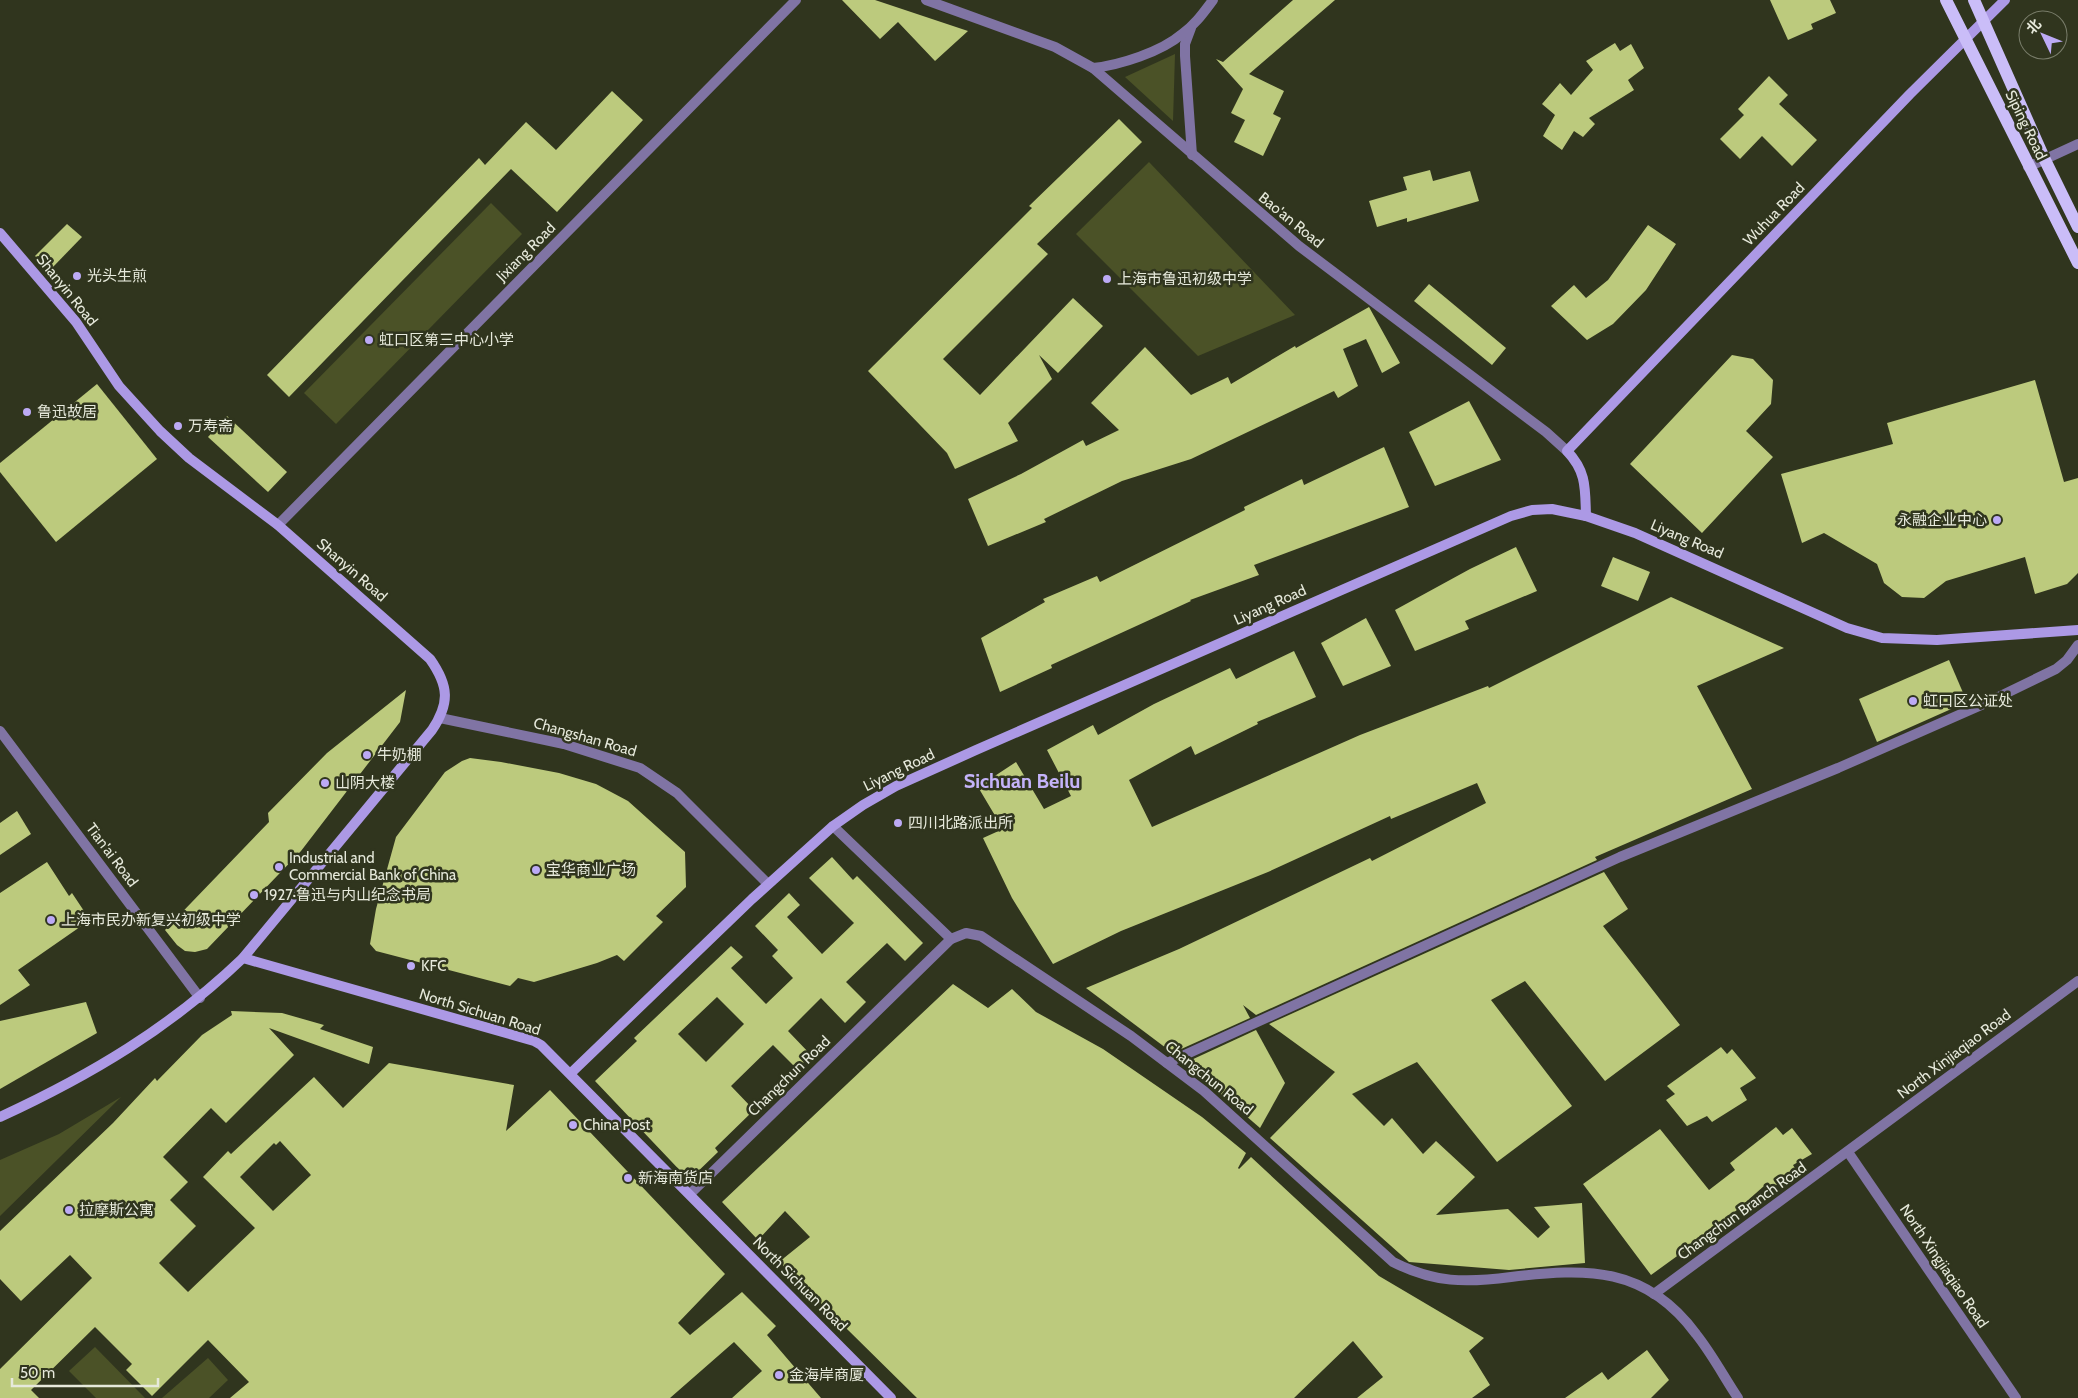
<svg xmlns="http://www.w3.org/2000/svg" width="2078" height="1398" font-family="Cabin,'Noto Sans SC',sans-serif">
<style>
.green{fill:#4b5227}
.building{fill:#bcca7d;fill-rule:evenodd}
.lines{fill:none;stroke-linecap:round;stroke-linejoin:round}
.street{stroke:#8074a4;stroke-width:10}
.secondary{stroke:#ac99e5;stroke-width:10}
.primary{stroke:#cabdf8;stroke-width:12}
.poi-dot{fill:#bcaaf5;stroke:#30351e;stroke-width:2}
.labels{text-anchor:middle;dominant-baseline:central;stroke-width:5;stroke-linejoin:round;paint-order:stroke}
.street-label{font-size:15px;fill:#e6e9db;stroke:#30351e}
.poi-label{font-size:15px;fill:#e6e9db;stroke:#30351e;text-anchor:start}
.district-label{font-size:20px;font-weight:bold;fill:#c4b3f9;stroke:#30351e}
</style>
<rect width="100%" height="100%" fill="#30351e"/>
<g class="green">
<path d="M 1175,54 L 1173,121 L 1125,77 Z"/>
<path d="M 1149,162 L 1295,315 L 1198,356 L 1076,234 Z"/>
<path d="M 491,203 L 522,234 L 336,424 L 304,393 Z"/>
<path d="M 121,1097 L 0,1216 L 0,1160 L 59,1134 Z"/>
<path d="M 95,1347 L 145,1398 L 96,1398 L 69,1371 Z"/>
<path d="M 208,1358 L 228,1380 L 209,1398 L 162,1398 Z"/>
</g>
<g class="building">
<path d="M 842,0 L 875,0 L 968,31 L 935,61 L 898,22 L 880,39 Z"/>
<path d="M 1293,0 L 1335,0 L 1249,74 L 1284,91 L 1273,114 L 1281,118 L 1263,156 L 1234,142 L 1245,120 L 1231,113 L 1243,89 L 1216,59 L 1223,62 Z"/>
<path d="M 1770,0 L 1830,0 L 1836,13 L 1811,24 L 1813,29 L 1788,40 Z"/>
<path d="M 1615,43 L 1620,51 L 1631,44 L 1644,68 L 1628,80 L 1634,90 L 1589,118 L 1595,124 L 1583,137 L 1574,131 L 1562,150 L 1543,136 L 1555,115 L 1542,104 L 1560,83 L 1571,95 L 1593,70 L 1586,61 Z"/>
<path d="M 1769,76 L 1788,95 L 1779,104 L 1817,140 L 1792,166 L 1762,136 L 1740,159 L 1720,139 L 1744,115 L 1738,109 Z"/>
<path d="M 612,91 L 643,120 L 557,212 L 511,169 L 289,397 L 267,375 L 479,158 L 485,165 L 526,122 L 556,150 Z"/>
<path d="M 1119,119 L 1142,142 L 1037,244 L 1048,254 L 943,359 L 980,395 L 1073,298 L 1103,326 L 1058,373 L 1039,355 L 1052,379 L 1008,423 L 1018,441 L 955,469 L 947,453 L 868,371 L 1032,208 L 1029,206 Z"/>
<path d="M 1430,170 L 1433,181 L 1470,171 L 1479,201 L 1407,222 L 1407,218 L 1377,227 L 1369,201 L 1407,190 L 1403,177 Z"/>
<path d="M 67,224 L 82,237 L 51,269 L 35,256 Z"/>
<path d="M 1648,225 L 1676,244 L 1646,290 L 1613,324 L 1587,340 L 1551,306 L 1574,285 L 1586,298 L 1608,280 Z"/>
<path d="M 1429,284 L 1506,348 L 1492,365 L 1414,301 Z"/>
<path d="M 1369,307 L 1400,363 L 1382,373 L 1366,339 L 1343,349 L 1358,386 L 1338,398 L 1334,391 L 1191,459 L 1122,481 L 1044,519 L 1046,522 L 988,546 L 968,499 L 1021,474 L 1083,440 L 1086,446 L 1119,430 L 1091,403 L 1145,347 L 1191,395 L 1228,377 L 1231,384 L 1295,346 L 1296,348 Z"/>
<path d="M 1732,355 L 1753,359 L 1773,380 L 1771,404 L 1746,431 L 1773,457 L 1702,533 L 1630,464 Z"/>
<path d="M 2035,380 L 2064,482 L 2078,478 L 2078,573 L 2067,584 L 2035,594 L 2025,557 L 1946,581 L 1924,598 L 1902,597 L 1884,583 L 1877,564 L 1824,533 L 1802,543 L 1781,474 L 1893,444 L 1887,423 Z"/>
<path d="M 97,384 L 157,459 L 56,542 L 0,472 L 0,463 Z"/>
<path d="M 1469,401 L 1501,460 L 1435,486 L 1409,432 Z"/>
<path d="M 227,416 L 287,472 L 268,492 L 208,437 Z"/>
<path d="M 1384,447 L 1409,507 L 1254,565 L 1259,575 L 1190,600 L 1191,601 L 1051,665 L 1052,668 L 1000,692 L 981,638 L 1045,602 L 1043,599 L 1097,576 L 1100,582 L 1245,510 L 1244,507 L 1302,479 L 1304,485 Z"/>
<path d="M 1516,547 L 1537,591 L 1465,621 L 1469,629 L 1415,651 L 1395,610 L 1470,569 Z"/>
<path d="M 1613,557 L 1650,572 L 1638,601 L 1601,586 Z"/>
<path d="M 1671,597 L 1784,648 L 1697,686 L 1752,789 L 1595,857 L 1597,860 L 1256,1015 L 1243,1005 L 1250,1018 L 1179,1050 L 1177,1047 L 1170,1051 L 1086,988 L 1179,949 L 1370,858 L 1372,861 L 1486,803 L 1477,783 L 1391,819 L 1390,816 L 1268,872 L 1121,931 L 1053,964 L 1012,898 L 983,838 L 1003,829 L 978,787 L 1016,762 L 1044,809 L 1071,796 L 1047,750 L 1093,725 L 1098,735 L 1154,704 L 1230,668 L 1236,679 L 1294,651 L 1316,697 L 1257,722 L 1258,724 L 1195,755 L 1191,746 L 1129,780 L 1152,827 L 1360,735 L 1488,686 L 1489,688 Z"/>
<path d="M 1366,618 L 1391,666 L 1343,686 L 1321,643 Z"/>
<path d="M 1949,660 L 1967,702 L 1877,742 L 1859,699 Z"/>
<path d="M 406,690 L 400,722 L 301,851 L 207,949 L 195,952 L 185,951 L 177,945 L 165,930 L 269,822 L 268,813 L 327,753 Z"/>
<path d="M 470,758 L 501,762 L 559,773 L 596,784 L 628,801 L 685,852 L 686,887 L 656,916 L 663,922 L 624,961 L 617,955 L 597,963 L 534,982 L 518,978 L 510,986 L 376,951 L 370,944 L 376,909 L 396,837 L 445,772 L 462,761 Z"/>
<path d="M 17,811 L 31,834 L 0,855 L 0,823 Z"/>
<path d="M 832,857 L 853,880 L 857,876 L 923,943 L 905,961 L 887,943 L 846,982 L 866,1002 L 845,1023 L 821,998 L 788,1031 L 811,1055 L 797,1069 L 773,1045 L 731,1086 L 754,1110 L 715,1148 L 718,1152 L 689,1180 L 595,1081 L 637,1041 L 634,1038 L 731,946 L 743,957 L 731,968 L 766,1004 L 793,978 L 772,956 L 778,950 L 755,926 L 789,893 L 800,905 L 787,917 L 822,954 L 854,923 L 809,878 ZM 717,997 L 744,1024 L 706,1062 L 678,1034 Z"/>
<path d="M 47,862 L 69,896 L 72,893 L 90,920 L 18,970 L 30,985 L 0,1005 L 0,893 Z"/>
<path d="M 1604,872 L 1628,909 L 1603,926 L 1680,1025 L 1605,1081 L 1525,981 L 1491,1000 L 1572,1106 L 1497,1162 L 1417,1062 L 1352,1094 L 1384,1126 L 1392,1118 L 1423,1154 L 1436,1141 L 1475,1177 L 1436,1215 L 1508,1209 L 1538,1238 L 1550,1227 L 1534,1207 L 1582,1203 L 1585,1263 L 1509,1270 L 1409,1262 L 1270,1138 L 1335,1072 L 1269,1024 Z"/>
<path d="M 953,984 L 988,1008 L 1012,989 L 1036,1012 L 1103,1049 L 1202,1117 L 1246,1153 L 1238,1168 L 1239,1169 L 1251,1157 L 1379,1276 L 1484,1338 L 1469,1351 L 1490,1385 L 1472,1398 L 1357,1398 L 1383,1377 L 1353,1341 L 1294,1398 L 917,1398 L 779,1262 L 810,1237 L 785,1211 L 758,1240 L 722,1202 Z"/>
<path d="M 86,1002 L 97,1033 L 0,1089 L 0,1021 Z"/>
<path d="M 231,1011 L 282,1013 L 324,1025 L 320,1029 L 373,1047 L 369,1064 L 269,1028 L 294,1055 L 226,1123 L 211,1108 L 163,1157 L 188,1182 L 170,1200 L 196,1226 L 159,1263 L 188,1292 L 255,1228 L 203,1177 L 228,1151 L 231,1154 L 314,1077 L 343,1108 L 389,1063 L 514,1085 L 506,1131 L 550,1090 L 725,1274 L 678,1323 L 690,1335 L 742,1292 L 776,1326 L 767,1335 L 821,1398 L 732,1398 L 762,1371 L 734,1342 L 670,1398 L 230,1398 L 249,1382 L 208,1340 L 152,1396 L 126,1370 L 132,1364 L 95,1327 L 31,1390 L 39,1398 L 0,1398 L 0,1369 L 92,1278 L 70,1255 L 21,1301 L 0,1279 L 0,1231 L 113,1123 L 155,1078 L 157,1081 L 202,1035 L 232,1015 ZM 280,1141 L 311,1175 L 273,1211 L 240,1177 L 274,1143 L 276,1145 Z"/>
<path d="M 1256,1030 L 1285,1083 L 1260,1128 L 1208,1083 L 1189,1061 Z"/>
<path d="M 1721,1047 L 1727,1054 L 1732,1049 L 1756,1078 L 1740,1088 L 1747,1100 L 1712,1122 L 1707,1116 L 1687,1126 L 1666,1100 L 1675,1094 L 1667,1086 Z"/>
<path d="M 1776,1127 L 1783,1135 L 1792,1128 L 1812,1154 L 1793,1165 L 1796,1170 L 1767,1192 L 1764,1186 L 1730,1216 L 1731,1217 L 1651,1275 L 1583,1184 L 1660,1129 L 1709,1190 L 1735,1170 L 1730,1163 Z"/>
<path d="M 1647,1350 L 1669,1380 L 1651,1398 L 1565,1398 L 1602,1372 L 1608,1380 Z"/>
</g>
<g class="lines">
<g class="street">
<path d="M 926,0 L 1055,47 L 1093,68 L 1299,246 L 1546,432 L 1567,451"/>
<path d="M 1191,28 L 1185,44 L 1185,56 L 1192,155"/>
<path d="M 1093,68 C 1120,65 1161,52 1182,34 C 1195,25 1204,12 1213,0"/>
<path d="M 2028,167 L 2078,144"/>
<path d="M 278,525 L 796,0"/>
<path d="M 440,718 L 564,744 L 640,768 L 677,793 L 768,884"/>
<path d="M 0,731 L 200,998"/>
<path d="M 833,826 L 951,939"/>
<path d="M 1167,1063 L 1620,857 L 1838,768 L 1986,703 L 2056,669 L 2067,660 L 2078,645"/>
<path d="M 1848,1152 L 2016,1398"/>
<path d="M 690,1194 L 951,939 L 966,933 L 981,936 L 1131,1036 L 1204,1091 L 1393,1262 C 1434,1283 1466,1283 1511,1277 C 1587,1268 1646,1266 1696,1334 C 1712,1354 1724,1377 1738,1398"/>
<path d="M 1654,1294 L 2078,981"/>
</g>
<g class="secondary">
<path d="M 0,233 L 76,322 L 119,386 L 160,431 L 189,458 L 278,525 L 430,659 C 449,686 450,703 432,730 L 243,958 C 170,1028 91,1075 0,1117"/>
<path d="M 1586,516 C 1585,489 1587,472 1567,451 L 1910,94 L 2005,0"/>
<path d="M 243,958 L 534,1041 L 541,1045 L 891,1398"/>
<path d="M 571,1073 L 752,899 L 833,826 L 863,805 L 896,786 L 976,750 L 1511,516 L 1532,510 L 1552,509 L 1586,516 L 1635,533 L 1847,628 L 1882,638 L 1937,640 L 2078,630"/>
</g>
<g class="primary">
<path d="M 1946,0 L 2078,263"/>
<path d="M 1974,0 L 2044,158 L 2078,227"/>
</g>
</g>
<g class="poi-dot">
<circle cx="77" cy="276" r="5"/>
<circle cx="1107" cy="279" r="5"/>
<circle cx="369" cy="340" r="5"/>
<circle cx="27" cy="412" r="5"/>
<circle cx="178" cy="426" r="5"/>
<circle cx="1997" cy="520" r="5"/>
<circle cx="1913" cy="701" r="5"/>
<circle cx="367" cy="755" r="5"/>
<circle cx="325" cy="783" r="5"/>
<circle cx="898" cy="823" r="5"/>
<circle cx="279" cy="867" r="5"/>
<circle cx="536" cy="870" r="5"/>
<circle cx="254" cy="895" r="5"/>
<circle cx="51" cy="920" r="5"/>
<circle cx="411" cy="966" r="5"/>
<circle cx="573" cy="1125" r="5"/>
<circle cx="628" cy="1178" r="5"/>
<circle cx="69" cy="1210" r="5"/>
<circle cx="779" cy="1375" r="5"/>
</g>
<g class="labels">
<g class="street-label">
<text transform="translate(2026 125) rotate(64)">Siping Road</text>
<text transform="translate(1774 214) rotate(-46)">Wuhua Road</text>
<text transform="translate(1291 220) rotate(39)">Bao'an Road</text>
<text transform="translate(526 252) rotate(-45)">Jixiang Road</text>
<text transform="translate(67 290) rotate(51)">Shanyin Road</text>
<text transform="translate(1687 539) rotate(23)">Liyang Road</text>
<text transform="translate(352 570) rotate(41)">Shanyin Road</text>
<text transform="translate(1270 605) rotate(-24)">Liyang Road</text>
<text transform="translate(585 737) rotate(16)">Changshan Road</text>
<text transform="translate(899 770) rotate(-26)">Liyang Road</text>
<text transform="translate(112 855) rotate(53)">Tian'ai Road</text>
<text transform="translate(480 1012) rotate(17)">North Sichuan Road</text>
<text transform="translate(1954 1054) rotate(-37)">North Xinjiaqiao Road</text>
<text transform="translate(789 1076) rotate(-44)">Changchun Road</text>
<text transform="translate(1209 1078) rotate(39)">Changchun Road</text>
<text transform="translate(1742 1211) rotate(-36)">Changchun Branch Road</text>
<text transform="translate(1944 1266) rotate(56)">North Xingjiaqiao Road</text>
<text transform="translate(800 1284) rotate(45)">North Sichuan Road</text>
</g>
<g class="poi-label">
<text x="87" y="276">光头生煎</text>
<text x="1117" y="279">上海市鲁迅初级中学</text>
<text x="379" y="340">虹口区第三中心小学</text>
<text x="37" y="412">鲁迅故居</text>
<text x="188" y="426">万寿斋</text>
<text x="1987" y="520" text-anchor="end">永融企业中心</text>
<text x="1923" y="701">虹口区公证处</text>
<text x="377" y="755">牛奶棚</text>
<text x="335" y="783">山阴大楼</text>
<text x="908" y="823">四川北路派出所</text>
<text x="289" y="858">Industrial and<tspan x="289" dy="17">Commercial Bank of China</tspan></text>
<text x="546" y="870">宝华商业广场</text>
<text x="264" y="895">1927·鲁迅与内山纪念书局</text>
<text x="61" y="920">上海市民办新复兴初级中学</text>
<text x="421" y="966">KFC</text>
<text x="583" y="1125">China Post</text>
<text x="638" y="1178">新海南货店</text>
<text x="79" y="1210">拉摩斯公寓</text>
<text x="789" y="1375">金海岸商厦</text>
</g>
<g class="district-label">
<text x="1022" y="781">Sichuan Beilu</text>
</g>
</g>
<g transform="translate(2043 35) rotate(313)"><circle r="24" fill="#30351e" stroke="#797d6a"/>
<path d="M0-4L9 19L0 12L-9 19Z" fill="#bcaaf5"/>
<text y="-8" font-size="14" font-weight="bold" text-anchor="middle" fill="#e6e9db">北</text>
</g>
<path d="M12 1378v8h146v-8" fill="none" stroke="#e6e9db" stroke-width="2.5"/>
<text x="20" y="1378" font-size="15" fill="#e6e9db" stroke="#30351e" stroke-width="4" paint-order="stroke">50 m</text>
</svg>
